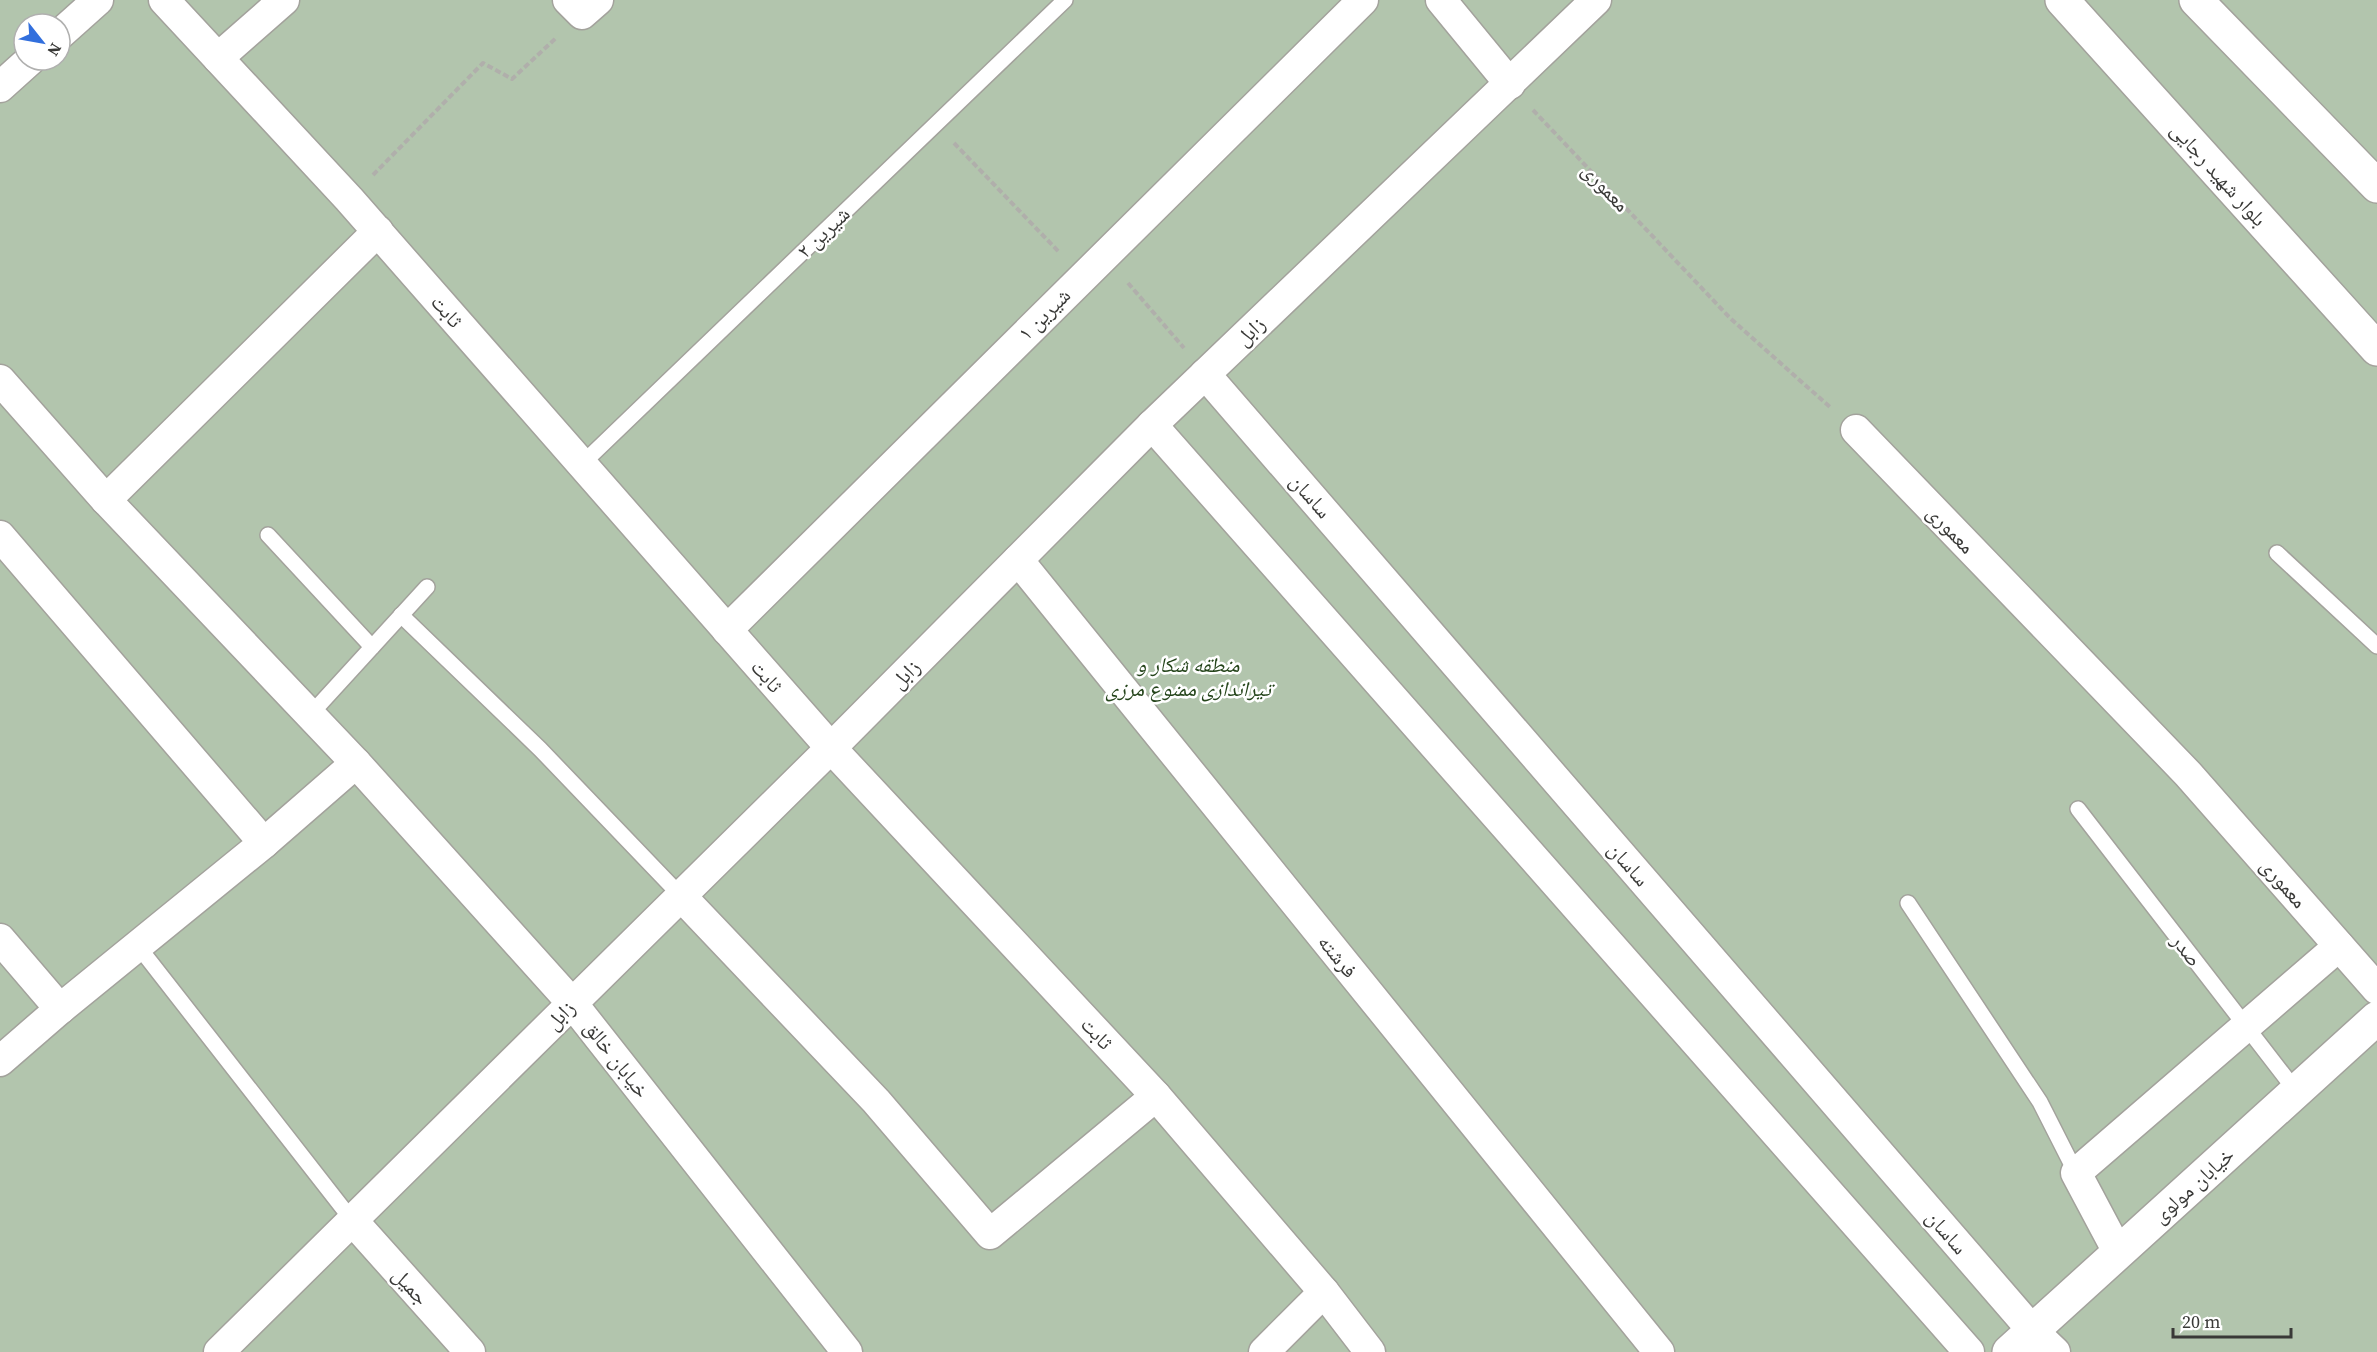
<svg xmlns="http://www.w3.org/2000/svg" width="2377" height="1352" font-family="'Source Serif 4','Noto Naskh Arabic',serif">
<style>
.green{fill:#b2c5ad;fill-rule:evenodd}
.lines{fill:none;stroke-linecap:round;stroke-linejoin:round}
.lane-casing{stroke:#a3a29c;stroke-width:18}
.street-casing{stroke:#a3a29c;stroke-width:33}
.secondary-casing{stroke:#a3a29c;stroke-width:36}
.path{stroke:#b0afab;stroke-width:4;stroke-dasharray:6 3;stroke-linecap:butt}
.lane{stroke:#fff;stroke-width:15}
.street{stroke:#fff;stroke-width:30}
.secondary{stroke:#fff;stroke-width:33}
.labels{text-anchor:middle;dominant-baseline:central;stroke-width:5;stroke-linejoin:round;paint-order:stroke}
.street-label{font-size:21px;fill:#393937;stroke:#fff}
.park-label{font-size:21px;font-style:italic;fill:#24441a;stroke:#fff}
</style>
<rect width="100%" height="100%" fill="#e6e4df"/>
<path class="green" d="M 0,0 L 2377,0 L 2377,1352 L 0,1352 ZM 24,24 L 60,24 L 60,60 L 24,60 Z"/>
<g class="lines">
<defs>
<g id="lane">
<path d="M 582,464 L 1065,0"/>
<path d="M 268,535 L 372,647"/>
<path d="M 2277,553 L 2377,646"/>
<path d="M 401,615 L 540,749 L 681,896"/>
<path d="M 310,715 L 427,587"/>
<path d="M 2078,809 L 2296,1091"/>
<path d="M 1908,903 L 2040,1102 L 2076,1173"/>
<path d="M 138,946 L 352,1220"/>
</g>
<g id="street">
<path d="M 164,0 L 349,199 L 831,748 L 1156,1096 L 1324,1292 L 1370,1352"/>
<path d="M 568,0 L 582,14 L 598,0"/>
<path d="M 1441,0 L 1510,84"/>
<path d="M 60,34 L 98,0"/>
<path d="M 218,58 L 284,0"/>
<path d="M 0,87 L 30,60"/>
<path d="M 1205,374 L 2032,1330 L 2055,1352"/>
<path d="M 0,380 L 106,500 L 356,763"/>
<path d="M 1152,425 L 1969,1352"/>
<path d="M 1856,430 L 2188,774 L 2377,989"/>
<path d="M 106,500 L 378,231"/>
<path d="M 0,536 L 264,843 L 60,1009 L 0,1061"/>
<path d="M 1018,560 L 1659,1352"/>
<path d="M 727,630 L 1363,0"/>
<path d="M 264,843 L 356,763 L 572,1003 L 847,1352"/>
<path d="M 681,896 L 876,1101 L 990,1234 L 1156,1096"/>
<path d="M 0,939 L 60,1009"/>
<path d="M 352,1220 L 470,1352"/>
<path d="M 2118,1252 L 2076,1173 L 2339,946"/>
<path d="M 219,1352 L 831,748 L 1152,425 L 1596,0"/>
<path d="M 1264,1352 L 1324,1292"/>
</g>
<g id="secondary">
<path d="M 2062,0 L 2377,349"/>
<path d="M 2196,0 L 2377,186"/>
<path d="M 2009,1352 L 2377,1018"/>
</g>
</defs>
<use href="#lane" class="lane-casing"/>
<use href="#street" class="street-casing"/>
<use href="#secondary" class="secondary-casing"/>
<g class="path">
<path d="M 1533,110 L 1731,319 L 1831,408"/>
<path d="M 954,143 L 1059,252"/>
<path d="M 373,175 L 483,63 L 512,79 L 556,38"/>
<path d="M 1128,283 L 1184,348"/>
</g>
<use href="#lane" class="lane"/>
<use href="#street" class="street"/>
<use href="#secondary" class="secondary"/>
</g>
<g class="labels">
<g class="street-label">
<text transform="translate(2219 174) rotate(48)">بلوار شهید رجایی</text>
<text transform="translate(1606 187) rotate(47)">معموری</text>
<text transform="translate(823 232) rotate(-44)">شیرین ۲</text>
<text transform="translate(447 311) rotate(49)">ثابت</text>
<text transform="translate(1044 314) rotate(-45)">شیرین ۱</text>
<text transform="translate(1250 331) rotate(-44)">زابل</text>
<text transform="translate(1311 496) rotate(49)">ساسان</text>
<text transform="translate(1951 529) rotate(46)">معموری</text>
<text transform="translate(905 674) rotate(-45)">زابل</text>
<text transform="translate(767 676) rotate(49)">ثابت</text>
<text transform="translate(1629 864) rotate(49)">ساسان</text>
<text transform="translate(2284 883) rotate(49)">معموری</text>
<text transform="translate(2187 950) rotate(52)">صدر</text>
<text transform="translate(1338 956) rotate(51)">فرشته</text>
<text transform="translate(560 1015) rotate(-45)">زابل</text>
<text transform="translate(1097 1033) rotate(47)">ثابت</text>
<text transform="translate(617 1059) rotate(52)">خیابان خالق</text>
<text transform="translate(2193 1185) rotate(-42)">خیابان مولوی</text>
<text transform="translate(1947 1232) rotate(49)">ساسان</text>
<text transform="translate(411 1286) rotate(48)">جمیل</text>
</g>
<g class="park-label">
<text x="1188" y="664">منطقه شکار و<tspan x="1188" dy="24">تیراندازی ممنوع مرزی</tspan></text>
</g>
</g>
<g transform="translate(42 42) rotate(121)"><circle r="28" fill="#ffffff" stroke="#b0b0af" stroke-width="1.5"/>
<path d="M0-4.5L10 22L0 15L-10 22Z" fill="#326fdd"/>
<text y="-9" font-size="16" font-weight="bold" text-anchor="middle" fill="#393937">N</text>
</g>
<path d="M2173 1328v9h118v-9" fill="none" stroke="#393937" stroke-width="3"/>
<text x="2182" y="1328" font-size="18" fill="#393937" stroke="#ffffff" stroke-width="4.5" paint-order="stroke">20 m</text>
</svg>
